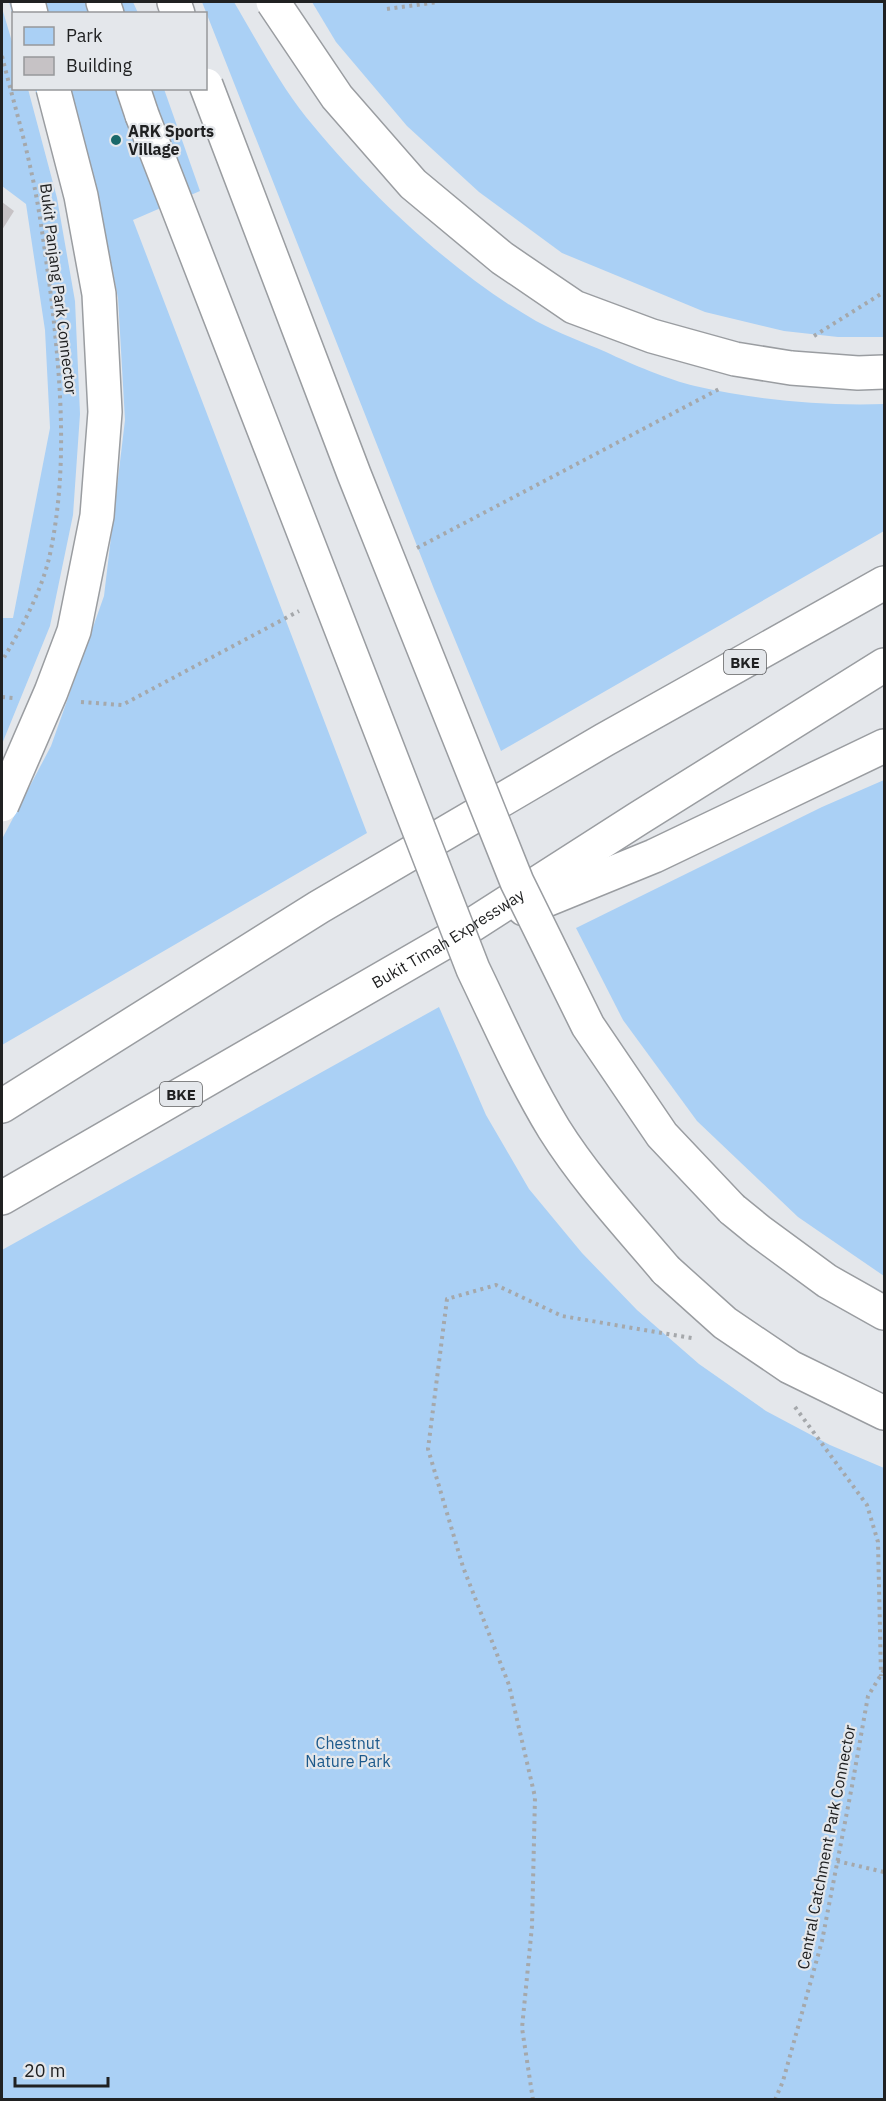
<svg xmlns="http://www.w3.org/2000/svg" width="886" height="2101" font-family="'IBM Plex Sans',sans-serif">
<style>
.green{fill:#aad0f5}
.building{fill:#c6c2c5}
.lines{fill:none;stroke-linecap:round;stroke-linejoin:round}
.highway-casing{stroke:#9a9da1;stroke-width:36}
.path{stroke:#a5a8ab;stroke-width:4;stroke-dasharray:3 4.5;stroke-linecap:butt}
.highway{stroke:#fff;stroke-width:33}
.highway-bridge-casing{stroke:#9a9da1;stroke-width:36;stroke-linecap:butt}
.highway-bridge{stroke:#fff;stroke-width:33}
.poi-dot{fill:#1a686a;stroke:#e4e7eb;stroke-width:2}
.labels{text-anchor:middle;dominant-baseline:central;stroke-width:4.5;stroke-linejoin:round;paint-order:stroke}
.shield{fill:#e4e7eb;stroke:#5b5c5e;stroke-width:1.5}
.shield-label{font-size:15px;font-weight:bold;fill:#202122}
.poi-label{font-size:16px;font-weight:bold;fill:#202122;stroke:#e4e7eb;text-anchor:start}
.street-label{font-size:16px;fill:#202122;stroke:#e4e7eb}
.park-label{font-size:16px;fill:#1c598b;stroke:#e4e7eb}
</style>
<rect width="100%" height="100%" fill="#e4e7eb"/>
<g class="green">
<path d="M 9,2 L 133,2 L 138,13 L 14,14 L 13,17 Z"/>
<path d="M 202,2 L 234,2 C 256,39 279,83 306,117 C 367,192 452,273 536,321 C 558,333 583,342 606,352 C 631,364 669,380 695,386 C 758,400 820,406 884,404 L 884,531 L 501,751 L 434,589 Z"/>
<path d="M 312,2 L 884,2 L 884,337 L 838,337 L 784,331 L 705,312 L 562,253 L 479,192 L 407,126 L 336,42 Z"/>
<path d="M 2,8 L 13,45 L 14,88 L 28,89 L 57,198 L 75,301 L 80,414 L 73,515 L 50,626 L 2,744 L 2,618 L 13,618 L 50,428 L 45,330 L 26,204 L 2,186 Z"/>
<path d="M 35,89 L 164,89 L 200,191 L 133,220 L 367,833 L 2,1045 L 2,839 L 51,746 L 104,596 L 125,420 L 118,298 L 105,232 L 82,242 Z"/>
<path d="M 884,780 L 884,1276 L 798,1217 L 697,1121 L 623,1020 L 576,928 L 822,807 Z"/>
<path d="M 439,1007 L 486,1115 L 529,1189 L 582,1253 L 637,1310 L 699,1364 L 766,1411 L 830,1445 L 884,1468 L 884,2099 L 2,2099 L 2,1250 Z"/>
</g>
<path class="building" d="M 2,202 L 14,211 L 2,230 Z"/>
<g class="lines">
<defs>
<g id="highway">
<path d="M 28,2 L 31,14"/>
<path d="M 103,2 L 107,14"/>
<path d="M 174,2 L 178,14"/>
<path d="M 133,88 L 142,115"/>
<path d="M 524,909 L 654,856 L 884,746"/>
<path d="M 2,1106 L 319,907 L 604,740 L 884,583"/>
<path id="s1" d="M 2,1198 L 447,941 L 639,818 L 884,665"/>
<path d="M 732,1209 L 759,1231 L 827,1281 L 884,1313"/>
<path d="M 666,1270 L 725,1323 L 790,1367 L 884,1413"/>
</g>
</defs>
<use href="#highway" class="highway-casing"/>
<g class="path">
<path d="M 387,9 L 438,2"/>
<path d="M 2,56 C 11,93 22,129 30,166 C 40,209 45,253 51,296 C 61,382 68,469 50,554 C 42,591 21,629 2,661"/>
<path d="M 814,336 L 884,292"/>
<path d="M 417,548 L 721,388"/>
<path d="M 2,697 L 13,698"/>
<path d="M 81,702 L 122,705 L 299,611"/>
<path d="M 795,1407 L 867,1505 L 878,1542 L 881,1676"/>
<path d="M 837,1861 L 884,1872"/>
<path d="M 533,2100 L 522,2028 L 532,1926 L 535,1797 L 509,1685 L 463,1567 L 428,1449 L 447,1299 L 496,1285 L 562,1316 L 692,1338"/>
<path d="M 775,2100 L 783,2081 L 822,1941 L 852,1786 L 868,1696 L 884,1670"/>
</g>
<use href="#highway" class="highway"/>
<defs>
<g id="highway-bridge">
<path d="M 273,2 L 337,97 L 413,184 L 502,258 L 574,307 L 652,336 L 735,359 L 791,368 L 858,373 L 884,372"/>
<path d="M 206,85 L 354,474 L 517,882 L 588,1026 L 662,1135 L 732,1209"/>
<path d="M 142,115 L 473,969 C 499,1023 523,1078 554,1129 C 586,1180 627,1224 666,1270"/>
<path d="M 2,805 L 51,692 L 74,631 L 97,516 L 105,412 L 99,294 L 81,196 L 53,88"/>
</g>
</defs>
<use href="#highway-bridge" class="highway-bridge-casing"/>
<use href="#highway-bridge" class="highway-bridge"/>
</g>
<circle class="poi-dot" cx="116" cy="140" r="6"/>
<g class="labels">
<g class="shield">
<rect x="724" y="650" width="42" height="24" rx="4.5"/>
<rect x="160" y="1082" width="42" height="24" rx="4.5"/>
</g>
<g class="shield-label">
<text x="745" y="662">BKE</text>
<text x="181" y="1094">BKE</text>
</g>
<g class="poi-label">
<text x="128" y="131">ARK Sports<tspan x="128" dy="18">Village</tspan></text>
</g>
<g class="street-label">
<text transform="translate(59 289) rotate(83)">Bukit Panjang Park Connector</text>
<text stroke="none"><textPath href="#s1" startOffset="516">Bukit Timah Expressway</textPath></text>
<text transform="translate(826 1847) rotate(-79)">Central Catchment Park Connector</text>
</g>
<g class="park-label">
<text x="348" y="1743">Chestnut<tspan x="348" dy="18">Nature Park</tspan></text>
</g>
</g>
<rect width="886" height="2101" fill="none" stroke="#202122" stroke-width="6"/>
<rect x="12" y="12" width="195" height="78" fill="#e4e7eb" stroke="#96989b" stroke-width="1.5"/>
<rect x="24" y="27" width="30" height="18" fill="#aad0f5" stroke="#96989b" stroke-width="1.5"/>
<text x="66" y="42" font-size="18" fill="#202122">Park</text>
<rect x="24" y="57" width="30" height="18" fill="#c6c2c5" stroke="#96989b" stroke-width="1.5"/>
<text x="66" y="72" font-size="18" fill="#202122">Building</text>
<path d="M15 2077v9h93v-9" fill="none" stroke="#202122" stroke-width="3"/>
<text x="24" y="2077" font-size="18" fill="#202122" stroke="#e4e7eb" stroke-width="4.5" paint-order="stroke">20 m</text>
</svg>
